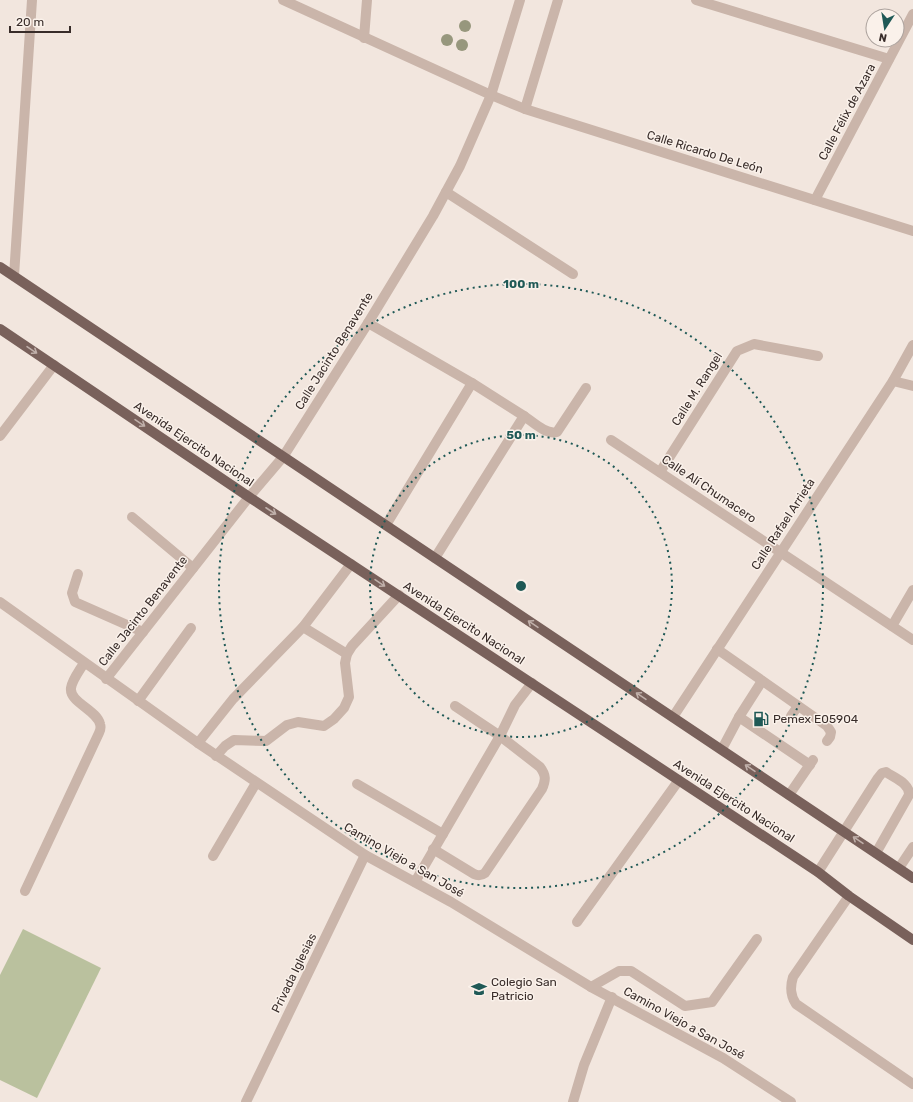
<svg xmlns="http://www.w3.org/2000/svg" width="913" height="1102" font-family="Rubik,sans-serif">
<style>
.green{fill:#bac19e}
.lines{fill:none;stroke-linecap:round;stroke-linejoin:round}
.service{stroke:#cab5aa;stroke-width:10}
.minor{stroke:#cab5aa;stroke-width:10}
.tertiary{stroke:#cab5aa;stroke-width:10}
.primary{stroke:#79615b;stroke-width:10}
.tree{fill:#97977d}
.oneway{stroke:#c0b0aa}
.ring{fill:none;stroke:#1f5956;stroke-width:2;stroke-dasharray:2 4}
.labels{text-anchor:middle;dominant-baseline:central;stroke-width:3;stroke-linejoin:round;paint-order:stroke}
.street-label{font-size:12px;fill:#382c29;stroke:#faf1ea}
.poi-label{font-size:12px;fill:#382c29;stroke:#faf1ea;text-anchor:start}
.centre{fill:#1f5956;stroke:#faf1ea;stroke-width:2}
.ring-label{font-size:12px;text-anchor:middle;font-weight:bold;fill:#1f5956;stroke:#faf1ea;stroke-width:3;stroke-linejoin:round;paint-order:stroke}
</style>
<rect width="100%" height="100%" fill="#f2e6de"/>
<path class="green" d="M 23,929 L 101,968 L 37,1098 L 0,1080 L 0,975 Z"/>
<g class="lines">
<g class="service">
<path d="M 283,0 L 491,95"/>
<path d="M 364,38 L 367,0"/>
<path d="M 446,192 L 573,274"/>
<path d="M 14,276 L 32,0"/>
<path d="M 368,323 L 472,383"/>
<path d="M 0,436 L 54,365"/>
<path d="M 132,517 L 193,568"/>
<path d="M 386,525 L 472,383 L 524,416"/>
<path d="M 435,558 L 524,416 C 533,422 546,435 557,432 L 586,388"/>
<path d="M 78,574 L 72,593 L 75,602 L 143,632"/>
<path d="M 303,627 L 347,654"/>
<path d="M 717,649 L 827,726 L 831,732 L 830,737 L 827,741"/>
<path d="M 138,701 L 191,628"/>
<path d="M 791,716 L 798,706"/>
<path d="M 739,717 L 810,765"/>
<path d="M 198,743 L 233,699 L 303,627 L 351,564"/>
<path d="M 722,749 L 739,717 L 762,681"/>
<path d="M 216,756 L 225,746 L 234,740 L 266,741 L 287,725 L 298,722 L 324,726 L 334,719 L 344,708 L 349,697 L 345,663 L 347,654 L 352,646 L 399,595"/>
<path d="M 357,784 L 443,834"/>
<path d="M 789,795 L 813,760"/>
<path d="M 433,849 L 474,874 C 478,876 481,876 485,873 L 542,789 C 546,780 546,775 540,767 L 500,736 L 455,706"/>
<path d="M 213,856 L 256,783"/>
<path d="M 899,868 L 913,847"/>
<path d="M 818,872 L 878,778 L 882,773 L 886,772 C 894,778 910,783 909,795 L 876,853"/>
<path d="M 415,882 L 500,736 L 515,705 L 532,683"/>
<path d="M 25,891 L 99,733 C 100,731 101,727 100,724 C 97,710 69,702 71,688 C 72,680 80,670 84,663"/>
<path d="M 849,896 L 793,977 C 790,987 790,995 796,1004 L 913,1084"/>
<path d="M 577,922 L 679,780"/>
<path d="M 591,987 L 619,971 L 631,971 L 685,1006 L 712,1002 L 757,939"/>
<path d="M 573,1102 L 584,1065 L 612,997"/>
</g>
<g class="minor">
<path d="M 696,0 L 889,59"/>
<path d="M 491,95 L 525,109 L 913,231"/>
<path d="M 525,109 L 558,0"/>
<path d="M 815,200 L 913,14"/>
<path d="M 893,381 L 913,386"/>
<path d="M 611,440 L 913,640"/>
<path d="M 660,472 L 737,351 L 754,344 L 818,356"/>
<path d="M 0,602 L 198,743 L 365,855 L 451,902 L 591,987 L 723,1058 L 791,1102"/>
<path d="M 892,626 L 913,590"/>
<path d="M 106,679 L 249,497"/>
<path d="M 246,1102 L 365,855"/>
</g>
<g class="tertiary">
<path d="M 249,497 L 283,457 L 368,323 L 433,216 L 460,166 L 491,95 L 520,0"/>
<path d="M 673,717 L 893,381 L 913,345"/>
</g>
<g class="primary">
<path d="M 0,267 L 913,878"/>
<path d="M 0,329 L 249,497 L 818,872 L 849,896 L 913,940"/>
</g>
</g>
<g class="tree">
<circle cx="465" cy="26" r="6"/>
<circle cx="447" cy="40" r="6"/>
<circle cx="462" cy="45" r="6"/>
</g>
<defs><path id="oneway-shaft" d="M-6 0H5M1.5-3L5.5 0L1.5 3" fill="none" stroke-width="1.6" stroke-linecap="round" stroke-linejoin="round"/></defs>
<g class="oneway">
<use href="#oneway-shaft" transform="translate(32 350) rotate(34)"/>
<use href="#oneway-shaft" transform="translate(140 423) rotate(34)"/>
<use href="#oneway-shaft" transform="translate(271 511) rotate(33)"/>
<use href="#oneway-shaft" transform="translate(380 583) rotate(34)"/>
<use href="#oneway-shaft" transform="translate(533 624) rotate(-146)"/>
<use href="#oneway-shaft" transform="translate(641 696) rotate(-146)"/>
<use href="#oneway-shaft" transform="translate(750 768) rotate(-146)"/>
<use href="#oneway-shaft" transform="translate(858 840) rotate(-146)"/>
</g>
<g class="ring">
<circle cx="521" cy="586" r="151"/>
<circle cx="521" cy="586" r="302"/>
</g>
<defs>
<symbol id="fuel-bare" viewBox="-9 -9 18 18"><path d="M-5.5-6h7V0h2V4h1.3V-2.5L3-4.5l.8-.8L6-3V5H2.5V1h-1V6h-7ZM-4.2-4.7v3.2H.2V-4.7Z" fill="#1f5956" stroke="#faf1ea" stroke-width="2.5" paint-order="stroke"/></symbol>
<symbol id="school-bare" viewBox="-9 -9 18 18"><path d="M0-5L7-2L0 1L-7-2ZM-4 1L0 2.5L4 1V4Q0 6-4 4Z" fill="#1f5956" stroke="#faf1ea" stroke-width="2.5" paint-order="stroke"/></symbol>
</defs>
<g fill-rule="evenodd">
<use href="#fuel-bare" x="750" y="708" width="22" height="22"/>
<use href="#school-bare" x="468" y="978" width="22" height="22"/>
</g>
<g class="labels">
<g class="street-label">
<text transform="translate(847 112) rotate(-62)">Calle Félix de Azara</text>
<text transform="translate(705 152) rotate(17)">Calle Ricardo De León</text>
<text transform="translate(334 351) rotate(-58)">Calle Jacinto Benavente</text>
<text transform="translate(697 389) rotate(-58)">Calle M. Rangel</text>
<text transform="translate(194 444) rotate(34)">Avenida Ejercito Nacional</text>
<text transform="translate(709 489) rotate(34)">Calle Alí Chumacero</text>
<text transform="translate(783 524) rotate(-57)">Calle Rafael Arrieta</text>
<text transform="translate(143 611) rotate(-52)">Calle Jacinto Benavente</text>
<text transform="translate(464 623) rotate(33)">Avenida Ejercito Nacional</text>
<text transform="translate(734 801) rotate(33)">Avenida Ejercito Nacional</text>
<text transform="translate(404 860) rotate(30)">Camino Viejo a San José</text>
<text transform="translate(294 973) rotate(-64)">Privada Iglesias</text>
<text transform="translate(684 1023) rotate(29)">Camino Viejo a San José</text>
</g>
<g class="poi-label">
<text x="773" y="719">Pemex E05904</text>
<text x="491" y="982">Colegio San<tspan x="491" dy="14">Patricio</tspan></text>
</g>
</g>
<circle cx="521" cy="586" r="6" class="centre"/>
<g class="ring-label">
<text x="521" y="288">100 m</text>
<text x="521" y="439">50 m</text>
</g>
<g transform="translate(885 28) rotate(192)"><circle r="19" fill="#faf1ea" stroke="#aca29d"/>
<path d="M0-3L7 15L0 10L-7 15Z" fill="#1f5956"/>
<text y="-6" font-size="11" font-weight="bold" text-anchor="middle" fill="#382c29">N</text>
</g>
<path d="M10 26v6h60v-6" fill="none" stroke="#382c29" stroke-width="2"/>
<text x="16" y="26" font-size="12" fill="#382c29" stroke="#faf1ea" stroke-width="3" paint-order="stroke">20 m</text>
</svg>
